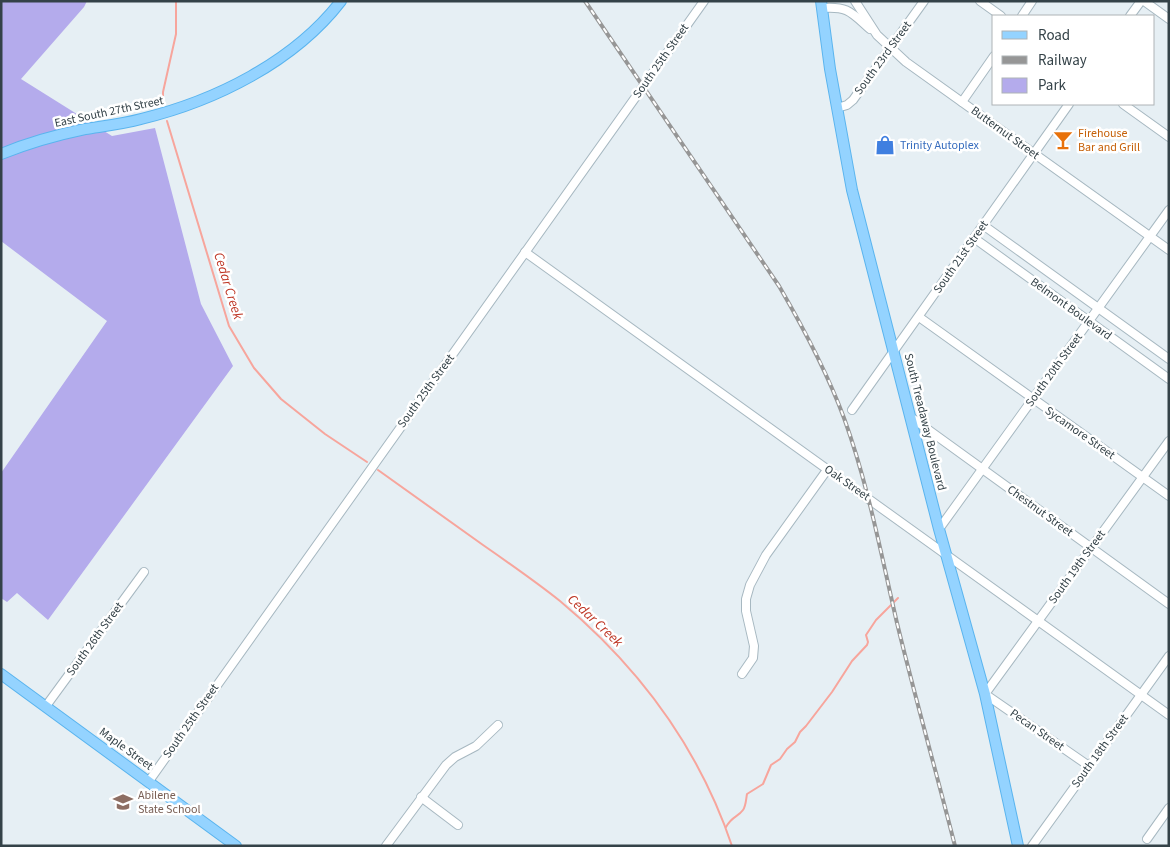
<svg xmlns="http://www.w3.org/2000/svg" width="1170" height="847" font-family="'Source Sans 3',sans-serif">
<style>
.green{fill:#b4abec}
.lines{fill:none;stroke-linecap:round;stroke-linejoin:round}
.stream{stroke:#f7a59c;stroke-width:2}
.minor-casing{stroke:#a7b8c1;stroke-width:10}
.major-casing{stroke:#5ab4ee;stroke-width:12}
.minor{stroke:#fff;stroke-width:8}
.major{stroke:#94d3ff;stroke-width:10}
.rail-casing{stroke:#969696;stroke-width:4}
.rail{stroke:#fff;stroke-width:2;stroke-dasharray:5.5;stroke-linecap:butt}
.labels{text-anchor:middle;dominant-baseline:central;stroke-width:5;stroke-linejoin:round;paint-order:stroke}
.street-label{font-size:12px;fill:#344248;stroke:#fff}
.food-label{font-size:12px;fill:#c56008;stroke:#fff;text-anchor:start}
.shop-label{font-size:12px;fill:#366cbe;stroke:#fff;text-anchor:start}
.education-label{font-size:12px;fill:#785e54;stroke:#fff;text-anchor:start}
.water-label{font-size:14px;font-style:italic;fill:#be3524;stroke:#fff}
</style>
<rect width="100%" height="100%" fill="#e6eff4"/>
<path class="green" d="M 1,1 L 87,1 L 84,7 L 21,79 L 112,136 L 155,128 L 201,304 L 233,366 L 48,620 L 17,593 L 7,602 L 1,598 L 1,473 L 107,321 L 1,241 Z"/>
<g class="lines">
<g class="stream">
<path d="M 163,105 L 163,92 L 176,34 L 176,1"/>
<path d="M 167,121 L 229,326 L 254,368 L 281,399 L 325,434 L 367,462"/>
<path d="M 378,470 C 413,495 448,520 483,545 C 509,563 535,581 560,601 C 639,667 699,748 732,846"/>
<path d="M 726,827 C 732,816 738,817 743,810 C 746,806 746,799 747,794 L 763,784 L 771,765 L 780,759 L 787,749 L 795,742 L 800,732 L 806,726 L 832,692 L 852,661 L 867,645 L 868,642 L 866,635 L 876,620 L 898,598"/>
</g>
<defs>
<g id="minor">
<path d="M 855,1 L 877,35 L 906,62 L 1169,250"/>
<path d="M 980,1 L 1001,16"/>
<path d="M 1144,1 L 1169,19"/>
<path d="M 822,8 C 848,6 851,12 870,29"/>
<path d="M 1022,16 L 1032,1"/>
<path d="M 1130,16 L 1141,1"/>
<path d="M 962,102 L 994,56"/>
<path d="M 1123,104 L 1169,137"/>
<path d="M 837,108 L 847,105 L 853,100 L 924,1"/>
<path d="M 983,225 L 1169,359"/>
<path d="M 974,238 L 1169,379"/>
<path d="M 525,252 L 1169,715"/>
<path d="M 919,317 L 1169,496"/>
<path d="M 852,410 L 1069,104"/>
<path d="M 912,418 L 1169,604"/>
<path d="M 939,529 L 1169,210"/>
<path d="M 742,674 L 753,658 L 754,646 L 746,611 L 746,599 L 750,585 L 766,555 L 827,470"/>
<path d="M 46,706 L 144,572"/>
<path d="M 1089,766 L 985,694 L 1169,441"/>
<path d="M 149,781 L 704,1"/>
<path d="M 421,797 L 458,825"/>
<path d="M 1147,839 L 1169,808"/>
<path d="M 386,846 L 446,765 L 455,757 L 476,746 L 498,725"/>
<path d="M 1032,846 L 1169,656"/>
</g>
<g id="major">
<path d="M 821,1 L 830,69 L 852,190 L 939,529 L 985,694 L 1018,846"/>
<path d="M 1,154 C 28,143 56,135 85,129 C 104,126 123,124 141,119 C 215,101 294,62 341,1"/>
<path d="M 1,674 L 236,846"/>
</g>
</defs>
<use href="#minor" class="minor-casing"/>
<use href="#major" class="major-casing"/>
<use href="#minor" class="minor"/>
<use href="#major" class="major"/>
<defs>
<path id="rail" d="M 585,1 L 779,286 C 804,329 827,372 844,418 C 868,484 881,554 897,623 C 915,697 936,771 955,846"/>
</defs>
<use href="#rail" class="rail-casing"/>
<use href="#rail" class="rail"/>
</g>
<defs>
<symbol id="bar-bare" viewBox="-9 -9 18 18"><path d="M-6-5H6L.8 .8V4.5H3.5V6h-7V4.5H-.8V.8Z" fill="#e8710a" stroke="#fff" stroke-width="2.5" paint-order="stroke"/></symbol>
<symbol id="shop-bare" viewBox="-9 -9 18 18"><path d="M-5-2.5h2.3a2.7 3.5 0 0 1 5.4 0H5L5.5 6h-11ZM-1.5-2.5h3a1.5 2.3 0 0 0-3 0Z" fill="#3f7fe0" stroke="#fff" stroke-width="2.5" paint-order="stroke"/></symbol>
<symbol id="school-bare" viewBox="-9 -9 18 18"><path d="M0-5L7-2L0 1L-7-2ZM-4 1L0 2.5L4 1V4Q0 6-4 4Z" fill="#8d6e63" stroke="#fff" stroke-width="2.5" paint-order="stroke"/></symbol>
</defs>
<g fill-rule="evenodd">
<use href="#bar-bare" x="1049" y="126" width="28" height="28"/>
<use href="#shop-bare" x="871" y="131" width="28" height="28"/>
<use href="#school-bare" x="109" y="788" width="28" height="28"/>
</g>
<g class="labels">
<g class="street-label">
<text transform="translate(883 58) rotate(-54)">South 23rd Street</text>
<text transform="translate(661 61) rotate(-55)">South 25th Street</text>
<text transform="translate(109 112) rotate(-12)">East South 27th Street</text>
<text transform="translate(1005 133) rotate(36)">Butternut Street</text>
<text transform="translate(961 257) rotate(-55)">South 21st Street</text>
<text transform="translate(1071 309) rotate(36)">Belmont Boulevard</text>
<text transform="translate(1054 370) rotate(-54)">South 20th Street</text>
<text transform="translate(426 391) rotate(-54)">South 25th Street</text>
<text transform="translate(925 422) rotate(76)">South Treadaway Boulevard</text>
<text transform="translate(1080 433) rotate(35)">Sycamore Street</text>
<text transform="translate(847 483) rotate(35)">Oak Street</text>
<text transform="translate(1040 511) rotate(36)">Chestnut Street</text>
<text transform="translate(1077 567) rotate(-54)">South 19th Street</text>
<text transform="translate(95 639) rotate(-54)">South 26th Street</text>
<text transform="translate(191 721) rotate(-55)">South 25th Street</text>
<text transform="translate(1037 730) rotate(35)">Pecan Street</text>
<text transform="translate(126 749) rotate(36)">Maple Street</text>
<text transform="translate(1100 751) rotate(-54)">South 18th Street</text>
</g>
<g class="food-label">
<text x="1078" y="133">Firehouse<tspan x="1078" dy="14">Bar and Grill</tspan></text>
</g>
<g class="shop-label">
<text x="900" y="145">Trinity Autoplex</text>
</g>
<g class="education-label">
<text x="138" y="795">Abilene<tspan x="138" dy="14">State School</tspan></text>
</g>
<g class="water-label">
<text transform="translate(228 286) rotate(73)">Cedar Creek</text>
<text transform="translate(595 621) rotate(43)">Cedar Creek</text>
</g>
</g>
<rect width="1170" height="847" fill="none" stroke="#344248" stroke-width="5"/>
<rect x="992" y="15" width="162" height="90" fill="#ffffff" stroke="#aeb3b6"/>
<rect x="1002" y="31" width="25" height="8" fill="#94d3ff" stroke="#aeb3b6"/>
<text x="1038" y="40" font-size="15" fill="#344248">Road</text>
<rect x="1002" y="56" width="25" height="8" fill="#969696" stroke="#aeb3b6"/>
<text x="1038" y="65" font-size="15" fill="#344248">Railway</text>
<rect x="1002" y="78" width="25" height="15" fill="#b4abec" stroke="#aeb3b6"/>
<text x="1038" y="90" font-size="15" fill="#344248">Park</text>
</svg>
